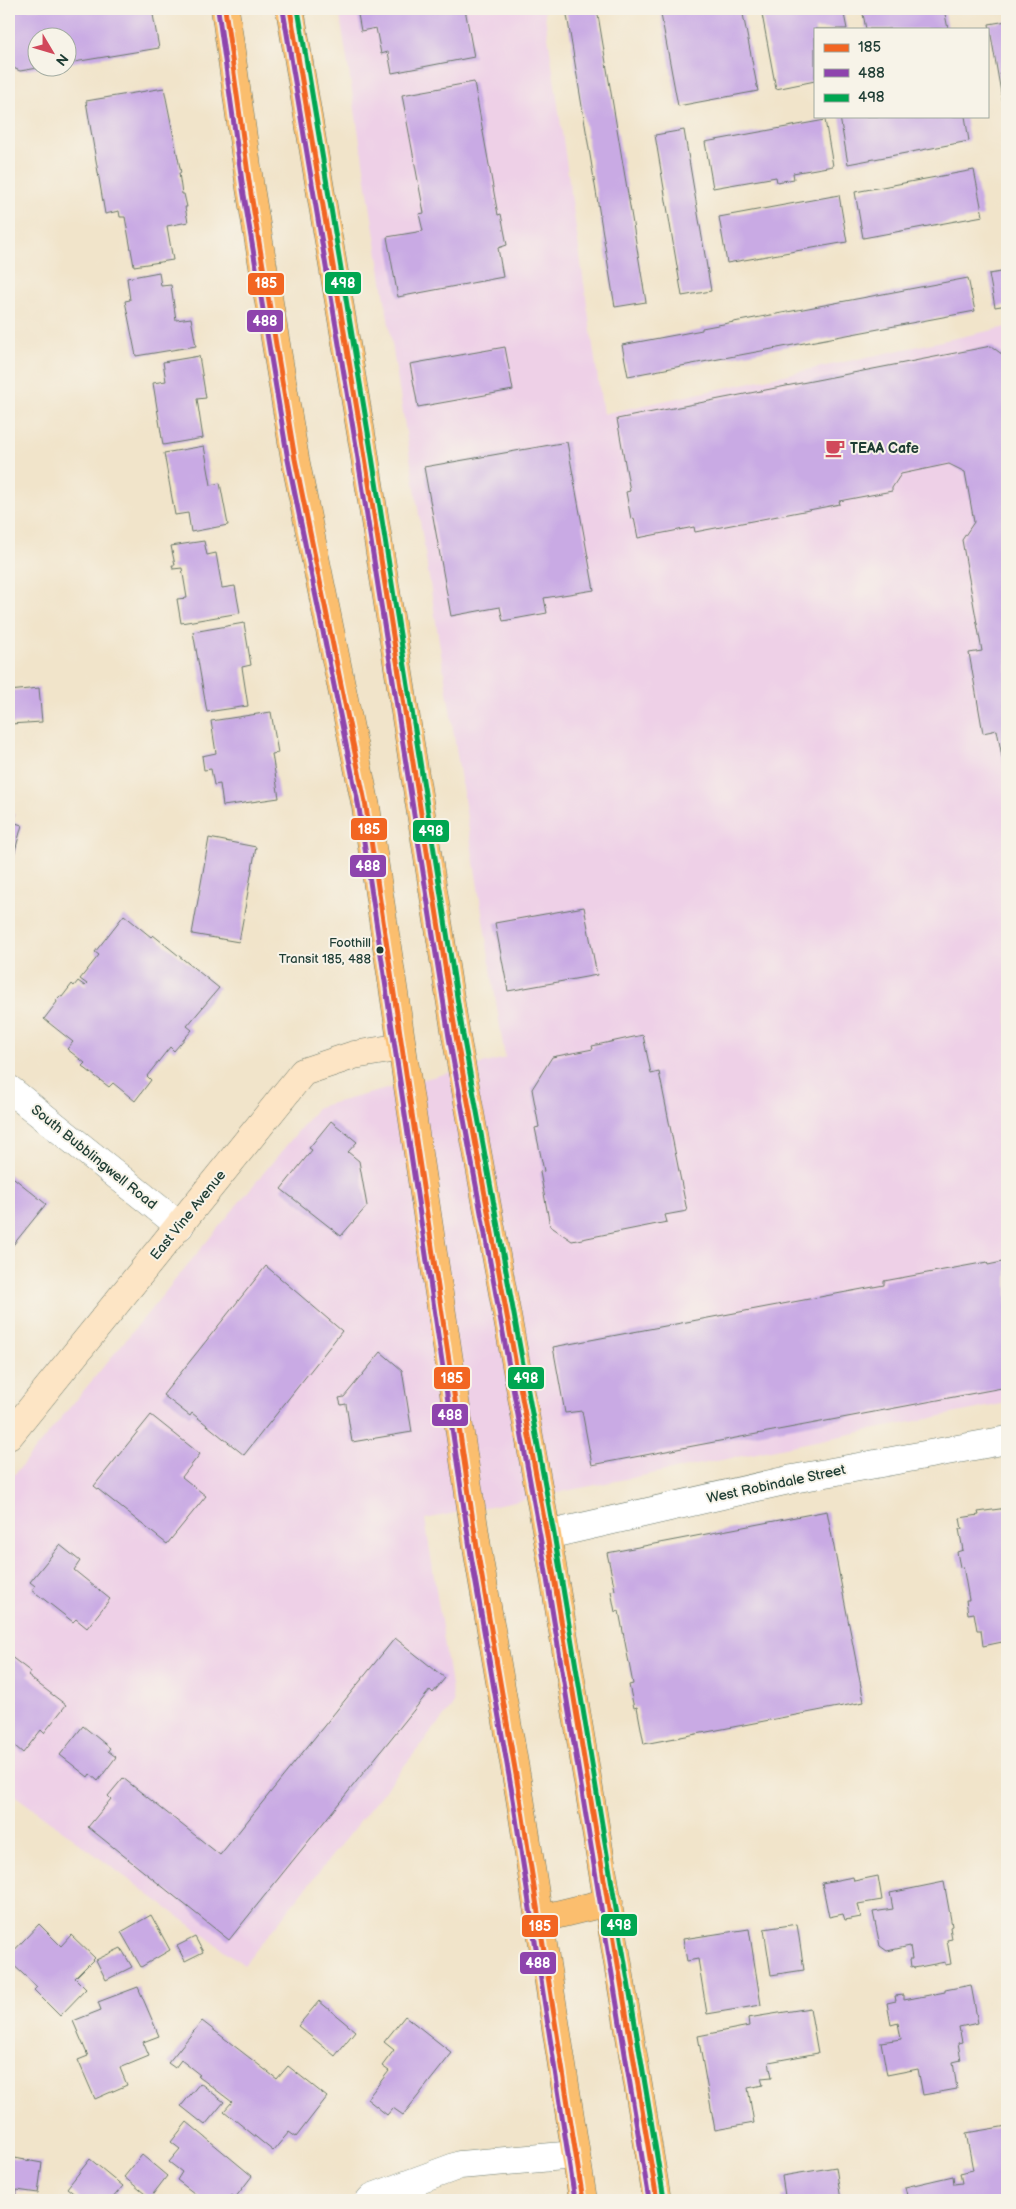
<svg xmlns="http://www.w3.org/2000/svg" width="1016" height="2209" font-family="'Balsamiq Sans',sans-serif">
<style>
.built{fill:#eed0e7}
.building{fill:#c9aae4}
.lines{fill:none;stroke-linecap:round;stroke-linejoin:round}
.street-casing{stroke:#687768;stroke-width:29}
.secondary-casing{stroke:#687768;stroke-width:29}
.primary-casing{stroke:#687768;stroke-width:29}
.street{stroke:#fff;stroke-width:28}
.secondary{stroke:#fde5c5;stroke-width:28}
.primary{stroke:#fbbe6e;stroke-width:28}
.bus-1-casing{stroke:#f7f3e8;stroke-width:9}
.bus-2-casing{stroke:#f7f3e8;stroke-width:9}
.bus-3-casing{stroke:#f7f3e8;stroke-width:9}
.bus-1{stroke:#f26522;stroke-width:5}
.bus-2{stroke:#8e44ad;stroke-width:5}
.bus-3{stroke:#00a651;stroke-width:5}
.bus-dot{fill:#1f3d34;stroke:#f7f3e8;stroke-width:2}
.labels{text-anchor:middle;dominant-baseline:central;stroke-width:4;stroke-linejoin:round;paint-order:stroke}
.bus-label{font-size:13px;fill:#1f3d34;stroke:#f7f3e8;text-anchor:end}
.poi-label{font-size:14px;font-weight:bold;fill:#1f3d34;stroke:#f7f3e8;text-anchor:start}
.street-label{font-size:14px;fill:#1f3d34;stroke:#f7f3e8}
.line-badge{stroke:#f7f3e8;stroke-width:2}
.badge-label{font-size:14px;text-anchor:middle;font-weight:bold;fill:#fff}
</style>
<rect width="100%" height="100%" fill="#f7f3e8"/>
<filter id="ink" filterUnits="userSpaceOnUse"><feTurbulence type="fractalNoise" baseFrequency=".02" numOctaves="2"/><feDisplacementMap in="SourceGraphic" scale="10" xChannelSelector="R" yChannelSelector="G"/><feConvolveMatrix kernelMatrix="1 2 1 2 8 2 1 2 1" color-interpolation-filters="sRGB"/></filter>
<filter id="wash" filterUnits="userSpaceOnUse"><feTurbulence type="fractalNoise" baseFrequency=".0096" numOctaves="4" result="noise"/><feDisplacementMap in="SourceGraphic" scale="20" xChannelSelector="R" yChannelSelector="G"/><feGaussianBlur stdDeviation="1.12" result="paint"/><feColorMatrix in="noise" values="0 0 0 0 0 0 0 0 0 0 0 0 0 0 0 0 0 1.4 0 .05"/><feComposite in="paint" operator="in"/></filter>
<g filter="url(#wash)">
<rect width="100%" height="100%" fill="#f1e4ca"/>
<path class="built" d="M 339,9 L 544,9 L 603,414 L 1007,327 L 1007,1403 L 425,1519 L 454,1704 L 244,1965 L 9,1791 L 9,1481 L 318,1107 L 505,1058 Z"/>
<g id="blocks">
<g class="building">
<path d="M 9,9 L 152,9 L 159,48 L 68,63 L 68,38 L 38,38 L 38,68 L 20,71 L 9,66 Z"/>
<path d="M 357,9 L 465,9 L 474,57 L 392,73 L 388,52 L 381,54 L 376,28 L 361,31 Z"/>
<path d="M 566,9 L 597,9 L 646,302 L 615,307 Z"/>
<path d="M 660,9 L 742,9 L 758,91 L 678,106 Z"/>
<path d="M 761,9 L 843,9 L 847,29 L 815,29 L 815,81 L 776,89 Z"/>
<path d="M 862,9 L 944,9 L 948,29 L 866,29 Z"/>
<path d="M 1007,21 L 1007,103 L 1003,104 L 989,24 Z"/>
<path d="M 474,82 L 498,215 L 501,214 L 507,245 L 498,248 L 503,277 L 398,297 L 387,237 L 423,231 L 419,214 L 424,213 L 402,95 Z"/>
<path d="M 164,88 L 181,173 L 179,173 L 182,194 L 184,194 L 187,207 L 185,207 L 188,222 L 167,226 L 173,260 L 134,266 L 125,217 L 120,217 L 119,211 L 105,214 L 86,101 Z"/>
<path d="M 843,116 L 965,116 L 969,141 L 848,164 L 840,117 Z"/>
<path d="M 825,120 L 833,166 L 793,173 L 794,179 L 777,182 L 776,177 L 713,188 L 705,142 Z"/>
<path d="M 684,130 L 711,291 L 682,296 L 655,135 Z"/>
<path d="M 974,170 L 983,216 L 863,238 L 855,192 Z"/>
<path d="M 839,195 L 847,242 L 727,263 L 719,217 Z"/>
<path d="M 1007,271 L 1007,305 L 995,307 L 989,274 Z"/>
<path d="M 159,272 L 161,286 L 171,285 L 176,320 L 191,318 L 196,346 L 136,356 L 125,301 L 130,300 L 127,278 Z"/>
<path d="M 968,278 L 975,311 L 628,376 L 622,345 L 702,330 L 702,328 Z"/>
<path d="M 991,346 L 1007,358 L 1006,778 L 997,730 L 983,733 L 969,653 L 982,651 L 962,540 L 974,522 L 965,472 L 949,464 L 901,474 L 892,488 L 892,491 L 839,501 L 840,504 L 695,532 L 694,527 L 638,538 L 634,518 L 631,519 L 626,492 L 630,491 L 617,419 Z"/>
<path d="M 505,347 L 513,390 L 418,407 L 410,364 Z"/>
<path d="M 199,356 L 206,398 L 197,399 L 203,438 L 163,445 L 153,383 L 166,381 L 163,362 Z"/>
<path d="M 567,442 L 594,590 L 544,598 L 547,613 L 503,621 L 500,607 L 451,616 L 424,467 Z"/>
<path d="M 204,446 L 211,485 L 220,483 L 228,525 L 191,532 L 188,513 L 175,515 L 164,453 Z"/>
<path d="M 9,468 L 12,479 L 9,480 Z"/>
<path d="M 204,541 L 207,555 L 216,553 L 222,588 L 235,586 L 240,613 L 181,623 L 177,599 L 187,598 L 182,568 L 173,569 L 172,565 L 175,565 L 171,546 Z"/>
<path d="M 244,623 L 251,665 L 242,667 L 248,706 L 207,712 L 193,632 Z"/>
<path d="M 9,656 L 10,656 L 11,670 L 9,671 Z"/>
<path d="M 39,688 L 42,722 L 10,724 L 9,691 Z"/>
<path d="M 271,712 L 278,753 L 272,754 L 279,798 L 223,806 L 220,784 L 214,785 L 211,769 L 204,770 L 202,756 L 216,753 L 211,721 Z"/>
<path d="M 9,813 L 15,815 L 12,822 L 22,825 L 12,862 L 9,866 Z"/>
<path d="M 209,838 L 256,847 L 239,942 L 192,934 Z"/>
<path d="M 584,907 L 597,975 L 508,991 L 495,923 Z"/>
<path d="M 124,915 L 151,937 L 153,935 L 219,988 L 187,1026 L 192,1030 L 174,1051 L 170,1047 L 147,1076 L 151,1080 L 135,1101 L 113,1083 L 109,1087 L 82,1066 L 85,1063 L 67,1049 L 73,1042 L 44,1019 L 57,1002 L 56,1000 L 60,996 L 62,997 L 72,984 L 74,986 L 78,981 L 85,986 L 87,984 L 80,979 L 99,955 L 95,952 Z"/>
<path d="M 643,1035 L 651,1074 L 659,1072 L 687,1211 L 665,1215 L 667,1222 L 572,1241 L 550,1226 L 540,1172 L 544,1171 L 535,1128 L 539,1127 L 532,1089 L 552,1057 L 593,1049 L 592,1046 Z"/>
<path d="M 331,1121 L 357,1142 L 348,1152 L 359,1161 L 367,1206 L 341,1236 L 281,1189 L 312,1150 L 309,1148 Z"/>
<path d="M 9,1174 L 46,1204 L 9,1250 Z"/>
<path d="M 1007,1261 L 1007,1387 L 592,1465 L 582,1411 L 565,1413 L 553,1347 L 884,1285 L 884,1281 L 987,1262 L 988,1265 Z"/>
<path d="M 266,1266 L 342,1331 L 244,1455 L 192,1413 L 190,1416 L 163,1395 Z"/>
<path d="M 381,1352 L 402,1370 L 412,1432 L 352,1442 L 346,1404 L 341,1405 L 339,1398 L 344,1397 Z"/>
<path d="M 151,1415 L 200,1454 L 182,1477 L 206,1496 L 167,1544 L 94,1486 Z"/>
<path d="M 1007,1508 L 1007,1641 L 983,1646 L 981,1630 L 977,1630 L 974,1613 L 968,1614 L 966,1600 L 969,1600 L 963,1566 L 960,1567 L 957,1552 L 963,1550 L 959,1529 L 962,1529 L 960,1518 L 979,1515 L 978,1512 Z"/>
<path d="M 827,1511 L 864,1702 L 644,1744 L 637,1707 L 634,1708 L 629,1685 L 633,1684 L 619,1611 L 615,1612 L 611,1591 L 615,1590 L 607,1553 Z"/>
<path d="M 60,1545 L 80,1561 L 74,1570 L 110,1599 L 87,1628 L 76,1619 L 73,1622 L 32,1590 L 35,1586 L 30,1582 Z"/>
<path d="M 395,1638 L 445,1678 L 433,1693 L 430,1690 L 229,1940 L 88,1827 L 111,1799 L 108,1796 L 123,1778 L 220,1855 Z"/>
<path d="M 10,1656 L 31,1672 L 28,1676 L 66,1705 L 44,1733 L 41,1730 L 23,1753 L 9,1741 Z"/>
<path d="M 83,1726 L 110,1748 L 108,1751 L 116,1757 L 98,1781 L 90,1774 L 88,1777 L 60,1755 Z"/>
<path d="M 878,1876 L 882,1900 L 858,1904 L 861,1917 L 845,1920 L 843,1914 L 829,1917 L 822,1883 L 853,1877 L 854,1881 Z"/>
<path d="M 944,1882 L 952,1926 L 950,1927 L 952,1939 L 947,1940 L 951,1964 L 945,1965 L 945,1962 L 914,1968 L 913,1966 L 911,1967 L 910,1959 L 912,1959 L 910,1946 L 887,1951 L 880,1946 L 873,1912 L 893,1909 L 890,1893 Z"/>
<path d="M 151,1915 L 170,1950 L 141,1967 L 121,1932 Z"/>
<path d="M 39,1924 L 61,1946 L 71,1935 L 95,1958 L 75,1978 L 86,1989 L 60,2016 L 34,1990 L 37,1987 L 9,1961 L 9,1956 Z"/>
<path d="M 797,1924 L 804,1970 L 771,1975 L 764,1929 Z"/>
<path d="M 749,1929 L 761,2005 L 707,2014 L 698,1959 L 687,1961 L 683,1939 Z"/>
<path d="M 195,1937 L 203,1952 L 185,1961 L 177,1946 Z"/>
<path d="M 121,1948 L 132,1967 L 106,1980 L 96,1960 Z"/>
<path d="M 971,1985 L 978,2023 L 959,2027 L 962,2042 L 958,2043 L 961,2060 L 953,2062 L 957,2089 L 923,2095 L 918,2069 L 887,2075 L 881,2042 L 901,2039 L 898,2023 L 891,2025 L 887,2003 L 896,2001 L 895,1996 L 904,1995 L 904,2000 L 945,1992 L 945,1990 Z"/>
<path d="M 138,1987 L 159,2036 L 143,2042 L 149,2056 L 120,2068 L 127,2085 L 95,2099 L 78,2060 L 88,2056 L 73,2021 L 101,2010 L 98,2002 Z"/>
<path d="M 319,2001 L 355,2031 L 335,2056 L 298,2026 Z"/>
<path d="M 810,2008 L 818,2053 L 769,2062 L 772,2077 L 761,2078 L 763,2085 L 748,2088 L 754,2123 L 715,2130 L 698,2036 L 749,2026 L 748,2018 Z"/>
<path d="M 405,2016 L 452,2053 L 403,2115 L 393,2108 L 387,2115 L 367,2099 L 389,2071 L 382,2066 L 394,2050 L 384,2042 Z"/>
<path d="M 202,2021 L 277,2079 L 288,2066 L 327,2097 L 296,2137 L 289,2132 L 273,2151 L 224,2111 L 232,2102 L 198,2076 L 200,2075 L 181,2060 L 175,2068 L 168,2063 Z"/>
<path d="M 200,2083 L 224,2102 L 205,2125 L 181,2106 Z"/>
<path d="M 187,2122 L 252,2176 L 235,2198 L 232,2195 L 228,2200 L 203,2200 L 177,2180 L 182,2172 L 169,2162 L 180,2149 L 171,2142 Z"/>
<path d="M 1007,2126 L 1007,2200 L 908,2200 L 905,2187 L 953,2176 L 954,2184 L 962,2183 L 960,2173 L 973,2170 L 966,2133 Z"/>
<path d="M 142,2155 L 167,2176 L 150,2198 L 124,2177 Z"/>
<path d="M 9,2157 L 42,2163 L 38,2193 L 17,2190 L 16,2200 L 9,2200 Z"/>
<path d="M 90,2159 L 123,2186 L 111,2200 L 82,2200 L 67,2188 Z"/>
<path d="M 836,2167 L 841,2200 L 782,2200 L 781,2196 L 785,2196 L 782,2176 Z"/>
</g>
</g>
</g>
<g filter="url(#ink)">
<use href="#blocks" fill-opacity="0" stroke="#687768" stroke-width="1"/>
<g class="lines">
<defs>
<g id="street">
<path d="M 9,1089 L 180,1226"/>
<path d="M 547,1535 L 793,1479 L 1007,1440"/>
<path d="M 370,2200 L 373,2197 L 460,2165 L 575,2155"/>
</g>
<path id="secondary" d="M 9,1436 L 303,1072 L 354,1055 L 402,1047"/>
<g id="primary">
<path d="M 225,9 L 250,188 L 295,459 L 366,807 L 478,1554 L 520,1798 L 583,2200"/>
<path d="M 290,9 L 363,445 L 456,1036 L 547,1535 L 657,2200"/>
<path d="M 539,1919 L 609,1902"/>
</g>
</defs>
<use href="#street" class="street-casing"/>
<use href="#secondary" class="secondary-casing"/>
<use href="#primary" class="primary-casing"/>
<use href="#street" class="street"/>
<use href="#secondary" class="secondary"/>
<use href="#primary" class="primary"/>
<defs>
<g id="bus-1">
<path d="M 225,9 L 250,188 L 295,459 L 366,807 L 478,1554 L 520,1798 L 583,2200"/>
<path d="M 290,9 L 363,445 L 456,1036 L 547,1535 L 657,2200"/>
</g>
<g id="bus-2">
<path d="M 218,10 L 243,189 L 288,460 L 359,808 L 471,1555 L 513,1799 L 575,2200"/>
<path d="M 283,10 L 356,446 L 449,1037 L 540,1536 L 649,2200"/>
</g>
<path id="bus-3" d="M 298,9 L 370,444 L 463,1035 L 554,1534 L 664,2199"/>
</defs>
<use href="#bus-1" class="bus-1-casing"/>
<use href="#bus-2" class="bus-2-casing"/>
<use href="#bus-3" class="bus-3-casing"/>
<use href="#bus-1" class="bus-1"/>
<use href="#bus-2" class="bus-2"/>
<use href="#bus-3" class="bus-3"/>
</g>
</g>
<defs>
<symbol id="cafe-bare" viewBox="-9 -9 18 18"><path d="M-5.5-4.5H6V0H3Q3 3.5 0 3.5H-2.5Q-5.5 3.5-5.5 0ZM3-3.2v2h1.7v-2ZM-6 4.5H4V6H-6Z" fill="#d1495b" stroke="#f7f3e8" stroke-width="2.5" paint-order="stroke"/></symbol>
</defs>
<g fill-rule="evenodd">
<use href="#cafe-bare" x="821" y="434" width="28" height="28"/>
</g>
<circle class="bus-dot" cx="380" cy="950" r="4.5"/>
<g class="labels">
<g class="bus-label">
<text x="371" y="943">Foothill<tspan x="371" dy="16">Transit 185, 488</tspan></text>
</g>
<g class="poi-label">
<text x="850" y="448">TEAA Cafe</text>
</g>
<g class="street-label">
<text transform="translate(94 1157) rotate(39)">South Bubblingwell Road</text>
<text transform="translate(188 1215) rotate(-51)">East Vine Avenue</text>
<text transform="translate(776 1484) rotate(-12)">West Robindale Street</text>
</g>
</g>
<g class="line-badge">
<rect x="324" y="271" width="38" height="24" rx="5" fill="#00a651"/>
<rect x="247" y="272" width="38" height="24" rx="5" fill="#f26522"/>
<rect x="246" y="309" width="38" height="24" rx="5" fill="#8e44ad"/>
<rect x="350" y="817" width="38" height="24" rx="5" fill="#f26522"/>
<rect x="412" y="819" width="38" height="24" rx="5" fill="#00a651"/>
<rect x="349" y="854" width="38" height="24" rx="5" fill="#8e44ad"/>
<rect x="433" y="1366" width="38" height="24" rx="5" fill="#f26522"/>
<rect x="507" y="1366" width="38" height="24" rx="5" fill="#00a651"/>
<rect x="431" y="1403" width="38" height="24" rx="5" fill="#8e44ad"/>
<rect x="600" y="1913" width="38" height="24" rx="5" fill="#00a651"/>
<rect x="521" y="1914" width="38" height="24" rx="5" fill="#f26522"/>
<rect x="519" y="1951" width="38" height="24" rx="5" fill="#8e44ad"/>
</g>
<g class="badge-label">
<text x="343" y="288">498</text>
<text x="266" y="288">185</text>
<text x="265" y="326">488</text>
<text x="369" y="834">185</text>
<text x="431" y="836">498</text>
<text x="368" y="871">488</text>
<text x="452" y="1383">185</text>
<text x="526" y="1383">498</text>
<text x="450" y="1420">488</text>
<text x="619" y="1930">498</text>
<text x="540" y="1931">185</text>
<text x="538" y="1968">488</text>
</g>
<rect width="1016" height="2209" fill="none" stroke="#f7f3e8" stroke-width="30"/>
<rect x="814" y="28" width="175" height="90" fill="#f7f3e8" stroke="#a1aaa0"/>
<rect x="824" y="44" width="25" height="8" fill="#f26522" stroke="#a1aaa0"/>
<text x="858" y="52" font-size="15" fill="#1f3d34">185</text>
<rect x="824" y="69" width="25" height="8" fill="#8e44ad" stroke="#a1aaa0"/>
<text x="858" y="78" font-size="15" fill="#1f3d34">488</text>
<rect x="824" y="94" width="25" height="8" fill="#00a651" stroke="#a1aaa0"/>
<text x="858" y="102" font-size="15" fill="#1f3d34">498</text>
<g transform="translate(52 52) rotate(128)"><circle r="24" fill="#f7f3e8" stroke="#a1aaa0"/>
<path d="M0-4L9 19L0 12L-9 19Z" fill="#d1495b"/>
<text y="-8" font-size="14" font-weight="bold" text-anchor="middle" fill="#1f3d34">N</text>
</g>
</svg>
